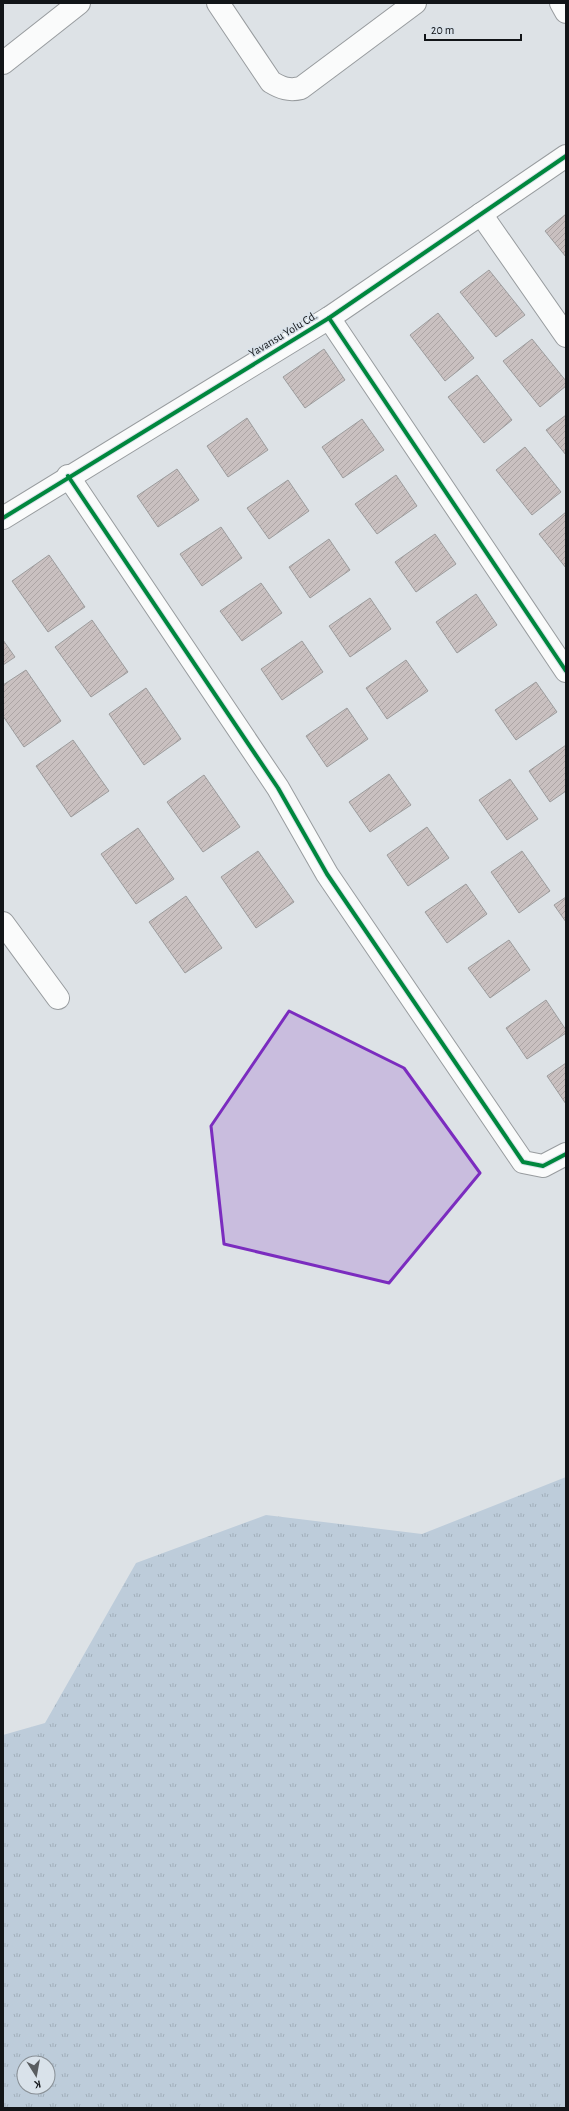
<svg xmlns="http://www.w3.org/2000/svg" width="569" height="2111" font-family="'Alegreya Sans',sans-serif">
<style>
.grass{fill:url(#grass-tufts);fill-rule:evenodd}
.building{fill:url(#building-hatch);stroke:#9c9c9d}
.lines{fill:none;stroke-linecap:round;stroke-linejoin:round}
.minor-casing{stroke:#989c9f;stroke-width:24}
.minor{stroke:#fafbfb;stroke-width:22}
.cycleway-casing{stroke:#d9e2ea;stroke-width:6}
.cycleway{stroke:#00873e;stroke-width:4}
.marked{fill:#7b2cbf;fill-opacity:0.2;stroke:#7b2cbf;stroke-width:3;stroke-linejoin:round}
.labels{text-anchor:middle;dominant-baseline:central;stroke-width:3;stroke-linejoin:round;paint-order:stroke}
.street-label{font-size:12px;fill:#121518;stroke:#d9e2ea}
</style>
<defs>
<pattern id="grass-tufts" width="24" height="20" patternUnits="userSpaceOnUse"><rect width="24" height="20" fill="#bdccda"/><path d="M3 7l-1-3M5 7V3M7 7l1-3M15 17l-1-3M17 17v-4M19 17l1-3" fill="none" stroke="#a1aeba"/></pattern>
<pattern id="building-hatch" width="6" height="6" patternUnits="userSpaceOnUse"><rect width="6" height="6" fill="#c9c0c0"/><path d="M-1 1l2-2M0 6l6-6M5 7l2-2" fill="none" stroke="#aca4a4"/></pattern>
</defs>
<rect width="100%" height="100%" fill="#dde2e6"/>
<path class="grass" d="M 566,1477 L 566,2108 L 3,2108 L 3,1735 L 45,1723 L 136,1563 L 266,1515 L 422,1534 ZM 24,2063 L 48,2063 L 48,2087 L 24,2087 Z"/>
<g class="building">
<path d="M 566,214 L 566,257 L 545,231 Z"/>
<path d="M 489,270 L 525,315 L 496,337 L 460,292 Z"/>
<path d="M 438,313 L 474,358 L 445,381 L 410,335 Z"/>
<path d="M 532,339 L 566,381 L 566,386 L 540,407 L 503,361 Z"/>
<path d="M 324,349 L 345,380 L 305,408 L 283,377 Z"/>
<path d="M 477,375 L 512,420 L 484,443 L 448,397 Z"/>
<path d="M 566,415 L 566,455 L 546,430 Z"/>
<path d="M 247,418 L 268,450 L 228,477 L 207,446 Z"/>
<path d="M 362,419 L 384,450 L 343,478 L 322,447 Z"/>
<path d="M 525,447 L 561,492 L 532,515 L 496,470 Z"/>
<path d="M 177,469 L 199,500 L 158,527 L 137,496 Z"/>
<path d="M 396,475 L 417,506 L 377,534 L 355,504 Z"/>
<path d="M 288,480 L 309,511 L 269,539 L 247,508 Z"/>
<path d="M 566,512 L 566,568 L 539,534 Z"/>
<path d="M 221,527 L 242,558 L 202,586 L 180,554 Z"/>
<path d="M 435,534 L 456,564 L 416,592 L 395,562 Z"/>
<path d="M 329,539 L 350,570 L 310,598 L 289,567 Z"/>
<path d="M 49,555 L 85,607 L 48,632 L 12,581 Z"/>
<path d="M 261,583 L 282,613 L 242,641 L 220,611 Z"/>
<path d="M 476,594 L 497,625 L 457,653 L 436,622 Z"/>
<path d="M 370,598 L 391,629 L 350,657 L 329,626 Z"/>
<path d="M 92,620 L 128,672 L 91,697 L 55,647 Z"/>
<path d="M 3,640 L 15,657 L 3,665 Z"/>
<path d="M 302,641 L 323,672 L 282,700 L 261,669 Z"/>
<path d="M 406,660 L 428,691 L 387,719 L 366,688 Z"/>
<path d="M 26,670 L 61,721 L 24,747 L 3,716 L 3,685 Z"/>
<path d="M 536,682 L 557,712 L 516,740 L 495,710 Z"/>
<path d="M 146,688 L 181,739 L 144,765 L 109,714 Z"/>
<path d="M 347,708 L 368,739 L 327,767 L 306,736 Z"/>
<path d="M 73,740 L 109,791 L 71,817 L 36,766 Z"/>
<path d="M 566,745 L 566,791 L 550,802 L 529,771 Z"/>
<path d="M 389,774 L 411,805 L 370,832 L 349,802 Z"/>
<path d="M 204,775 L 240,827 L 203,852 L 167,802 Z"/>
<path d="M 510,779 L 538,819 L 507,840 L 479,800 Z"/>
<path d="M 427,827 L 449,858 L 408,886 L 387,855 Z"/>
<path d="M 138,828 L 174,879 L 136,904 L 101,854 Z"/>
<path d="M 258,851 L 294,902 L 256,928 L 221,877 Z"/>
<path d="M 522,851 L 550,891 L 519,913 L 491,872 Z"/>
<path d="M 466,884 L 487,914 L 447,943 L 425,912 Z"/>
<path d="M 186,896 L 222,948 L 185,973 L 149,922 Z"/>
<path d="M 566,897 L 566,922 L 554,905 Z"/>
<path d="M 509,940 L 530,970 L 490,998 L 468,968 Z"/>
<path d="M 546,1000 L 566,1030 L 566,1033 L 527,1059 L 506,1028 Z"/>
<path d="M 566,1063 L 566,1104 L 547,1076 Z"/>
</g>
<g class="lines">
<defs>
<g id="minor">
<path d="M 218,3 L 271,82 C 281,88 289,91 301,88 L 415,3"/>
<path d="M 561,3 L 566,12"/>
<path d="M 3,63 L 79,3"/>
<path d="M 481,214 L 566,336"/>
<path d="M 329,318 L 566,671"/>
<path d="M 68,476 L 278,788 L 327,874 L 523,1162 L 543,1166 L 566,1154"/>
<path d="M 3,518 L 329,318 L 566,156"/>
<path d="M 3,923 L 58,998"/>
</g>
</defs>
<use href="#minor" class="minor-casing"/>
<use href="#minor" class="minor"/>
<defs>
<g id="cycleway">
<path d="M 329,318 L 566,671"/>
<path d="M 68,476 L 278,788 L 327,874 L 523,1162 L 543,1166 L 566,1154"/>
<path d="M 3,518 L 329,318 L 566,156"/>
</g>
</defs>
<use href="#cycleway" class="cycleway-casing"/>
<use href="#cycleway" class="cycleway"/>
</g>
<path class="marked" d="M 289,1011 L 404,1068 L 480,1173 L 389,1283 L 224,1244 L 211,1126 Z"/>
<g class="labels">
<g class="street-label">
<text transform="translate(283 334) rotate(-31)">Yavansu Yolu Cd.</text>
</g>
</g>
<rect width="569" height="2111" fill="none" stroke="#121518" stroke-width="8"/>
<g transform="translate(36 2075) rotate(169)"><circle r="19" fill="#d9e2ea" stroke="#899096"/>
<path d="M0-3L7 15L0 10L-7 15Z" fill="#595d60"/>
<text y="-6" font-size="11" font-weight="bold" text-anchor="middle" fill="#121518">K</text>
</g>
<path d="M425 34v6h96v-6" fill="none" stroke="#121518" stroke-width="2"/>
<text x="431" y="34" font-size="12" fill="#121518" stroke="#d9e2ea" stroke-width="3" paint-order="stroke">20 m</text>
</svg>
